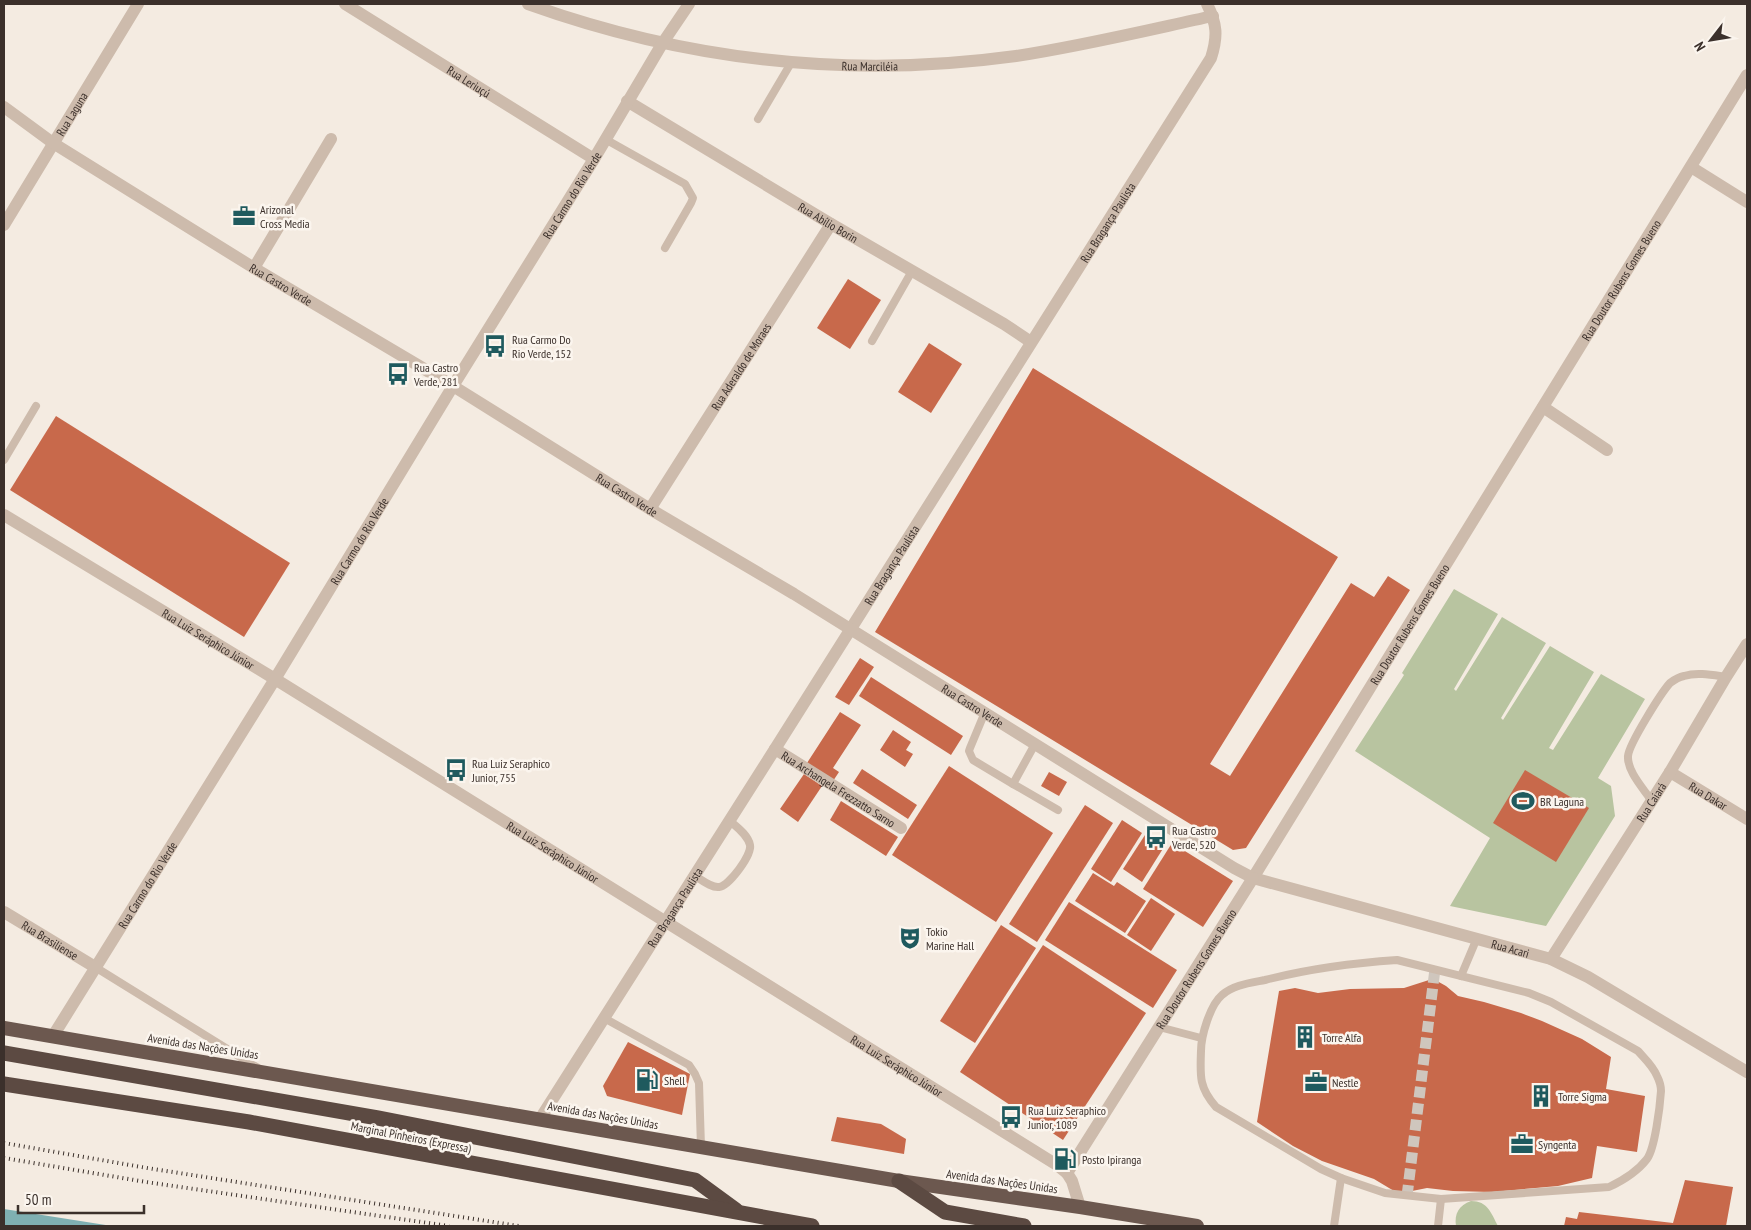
<svg xmlns="http://www.w3.org/2000/svg" width="1751" height="1230" font-family="'PT Sans Narrow',sans-serif">
<style>
.green{fill:#b8c4a0}
.water{fill:#7fb0b2}
.building{fill:#c8694b}
.lines{fill:none;stroke-linecap:round;stroke-linejoin:round}
.pedestrian-tunnel{stroke:#cfc6bd;stroke-width:11;stroke-dasharray:11 5.5;stroke-linecap:butt}
.service{stroke:#cdbbac;stroke-width:8}
.minor{stroke:#cdbbac;stroke-width:12}
.tertiary{stroke:#cdbbac;stroke-width:12}
.trunk{stroke:#6c584f;stroke-width:14}
.motorway{stroke:#5c4a42;stroke-width:15}
.rail{stroke:#3b302b;stroke-width:4;stroke-dasharray:1 4;stroke-linecap:butt}
.labels{text-anchor:middle;dominant-baseline:central;stroke-width:5;stroke-linejoin:round;paint-order:stroke}
.street-label{font-size:12px;fill:#3b302b;stroke:#fbf5ee}
.poi-label{font-size:12px;fill:#3b302b;stroke:#fbf5ee;text-anchor:start}
</style>
<rect width="100%" height="100%" fill="#f4ebe1"/>
<g class="green">
<path d="M 1454,589 L 1498,614 L 1454,689 L 1456,691 L 1502,617 L 1546,643 L 1501,718 L 1503,720 L 1550,646 L 1594,672 L 1549,748 L 1553,750 L 1601,674 L 1645,699 L 1598,778 L 1611,786 L 1615,816 L 1546,926 L 1450,906 L 1490,838 L 1355,751 L 1404,675 L 1402,673 Z"/>
<path d="M 1471,1201 C 1488,1201 1491,1213 1498,1226 L 1456,1226 C 1454,1214 1459,1205 1471,1201 Z"/>
</g>
<path class="water" d="M 4,1209 L 112,1226 L 4,1226 Z"/>
<g class="building">
<path d="M 848,279 L 881,300 L 850,349 L 817,328 Z"/>
<path d="M 929,343 L 962,364 L 931,413 L 898,392 Z"/>
<path d="M 1033,368 L 1338,557 L 1210,764 L 1230,776 L 1351,583 L 1374,597 L 1388,576 L 1410,590 L 1246,848 L 1233,850 L 875,632 Z"/>
<path d="M 56,416 L 290,563 L 244,637 L 10,490 Z"/>
<path d="M 860,658 L 874,667 L 849,705 L 835,697 Z"/>
<path d="M 871,677 L 963,736 L 951,755 L 859,696 Z"/>
<path d="M 840,712 L 861,725 L 833,768 L 839,772 L 833,781 L 807,763 Z"/>
<path d="M 893,730 L 911,742 L 906,750 L 913,754 L 905,767 L 880,750 Z"/>
<path d="M 949,766 L 1053,833 L 996,922 L 892,855 Z"/>
<path d="M 862,769 L 917,805 L 908,819 L 853,783 Z"/>
<path d="M 1525,770 L 1589,808 L 1556,862 L 1493,823 Z"/>
<path d="M 1049,772 L 1067,782 L 1059,796 L 1041,786 Z"/>
<path d="M 804,774 L 822,786 L 798,822 L 780,809 Z"/>
<path d="M 841,801 L 898,837 L 886,856 L 830,820 Z"/>
<path d="M 1085,805 L 1113,823 L 1037,942 L 1009,924 Z"/>
<path d="M 1122,820 L 1142,833 L 1111,882 L 1091,869 Z"/>
<path d="M 1145,835 L 1164,847 L 1142,882 L 1123,869 Z"/>
<path d="M 1172,843 L 1233,881 L 1203,927 L 1143,889 Z"/>
<path d="M 1093,873 L 1114,886 L 1117,882 L 1146,901 L 1125,933 L 1075,901 Z"/>
<path d="M 1151,898 L 1175,914 L 1151,951 L 1127,935 Z"/>
<path d="M 1069,902 L 1177,970 L 1153,1008 L 1045,940 Z"/>
<path d="M 1001,925 L 1036,948 L 975,1043 L 940,1021 Z"/>
<path d="M 1043,945 L 1146,1013 L 1063,1140 L 960,1072 Z"/>
<path d="M 1429,980 L 1437,981 L 1446,986 L 1458,996 L 1484,1002 L 1521,1013 L 1542,1021 L 1582,1039 L 1611,1057 L 1606,1089 L 1645,1096 L 1637,1152 L 1597,1146 L 1592,1178 L 1558,1186 L 1492,1192 L 1453,1191 L 1427,1188 L 1412,1191 L 1394,1191 L 1374,1179 L 1322,1161 L 1293,1146 L 1257,1122 L 1279,991 L 1295,988 L 1318,993 L 1350,989 L 1404,988 Z"/>
<path d="M 628,1042 L 690,1074 L 682,1115 L 607,1096 L 603,1086 Z"/>
<path d="M 837,1117 L 881,1124 L 906,1139 L 904,1154 L 831,1141 Z"/>
<path d="M 1685,1180 L 1733,1187 L 1726,1226 L 1564,1226 L 1566,1217 L 1577,1219 L 1579,1212 L 1673,1223 Z"/>
</g>
<g class="lines">
<path class="pedestrian-tunnel" d="M 1407,1196 L 1435,969"/>
<g class="service">
<path d="M 758,119 L 791,63"/>
<path d="M 605,139 L 685,184 L 693,198 L 691,203 L 665,248"/>
<path d="M 872,341 L 912,271"/>
<path d="M 4,460 L 36,406"/>
<path d="M 985,712 L 970,748 L 969,751 L 973,760 L 1013,784"/>
<path d="M 1035,744 L 1013,784 L 1058,810"/>
<path d="M 1651,800 C 1643,788 1627,771 1628,756 C 1629,744 1661,693 1670,683 C 1674,680 1679,677 1684,676 C 1697,672 1712,675 1726,677"/>
<path d="M 695,876 C 702,880 711,888 719,887 C 729,886 752,855 750,845 C 748,835 737,827 730,821"/>
<path d="M 1397,960 L 1529,993 L 1551,1002 L 1638,1051 C 1645,1059 1653,1066 1657,1076 C 1659,1080 1661,1086 1661,1091 C 1660,1106 1655,1148 1647,1159 C 1637,1172 1624,1180 1609,1187 L 1441,1199 L 1385,1193 L 1341,1178 L 1321,1169 L 1216,1107 C 1199,1088 1200,1076 1201,1051 C 1201,1036 1210,1005 1222,995 C 1233,985 1250,983 1265,980 C 1308,969 1352,963 1397,960 Z"/>
<path d="M 95,967 L 258,1068"/>
<path d="M 1461,976 L 1477,938"/>
<path d="M 604,1018 L 689,1065 L 695,1074 L 699,1083 L 701,1147"/>
<path d="M 1159,1027 L 1201,1038"/>
<path d="M 1334,1226 L 1341,1178"/>
<path d="M 1438,1226 L 1441,1199"/>
</g>
<g class="minor">
<path id="s1" d="M 345,4 L 594,159"/>
<path id="s2" d="M 528,4 C 687,61 849,79 1016,56 C 1082,46 1148,30 1213,16"/>
<path id="s3" d="M 627,101 L 831,224 L 1004,324 L 1031,342"/>
<path d="M 1691,167 L 1747,202"/>
<path id="s4" d="M 4,225 L 138,4"/>
<path d="M 254,268 L 331,139"/>
<path d="M 1543,407 L 1607,450"/>
<path id="s5" d="M 650,509 L 831,224"/>
<path id="s6" d="M 4,515 L 275,679 L 1057,1165 L 1067,1173"/>
<path id="s7" d="M 775,749 L 901,828"/>
<path id="s8" d="M 1670,772 L 1747,819"/>
<path id="s9" d="M 1253,878 L 1747,75"/>
<path id="s10" d="M 4,912 L 95,967"/>
<path id="s11" d="M 1551,959 L 1670,772 L 1726,677 L 1747,644"/>
<path id="s12" d="M 53,1036 L 275,679 L 453,386 L 594,159 L 662,44 L 689,4"/>
<path id="s13" d="M 540,1119 L 775,749 L 1211,58 C 1218,36 1217,24 1207,4"/>
</g>
<g class="tertiary">
<path id="s14" d="M 4,107 L 53,143 L 254,268 L 453,386 L 650,509 L 794,594 L 1234,868 L 1253,878 L 1551,959 L 1588,977 L 1747,1072"/>
<path id="s15" d="M 1080,1207 L 1072,1181 L 1067,1173 L 1253,878"/>
</g>
<path class="trunk" d="M 4,1028 L 899,1181 L 1080,1207 L 1197,1226"/>
<g class="motorway">
<path d="M 4,1053 L 378,1118 L 695,1180 L 736,1210"/>
<path d="M 4,1084 L 249,1122 L 812,1226"/>
<path d="M 899,1181 L 945,1212 L 1024,1226"/>
</g>
<g class="rail">
<path d="M 4,1143 L 147,1168 L 519,1226"/>
<path d="M 4,1158 L 146,1182 L 449,1226"/>
</g>
</g>
<defs>
<symbol id="office-bare" viewBox="-9 -9 18 18"><path d="M-6-3h4V-5.5h4V-3h4V5H-6ZM-1-4.5V-3h2v-1.5ZM-6 0V1H6V0Z" fill="#1f5a5e" stroke="#fbf5ee" stroke-width="2.5" paint-order="stroke"/></symbol>
<symbol id="bus-bare" viewBox="-9 -9 18 18"><path d="M-5-6H5V4H4V6H2V4H-2V6H-4V4H-5ZM-3.5-4V0h7V-4ZM-3.5 1.2v1.5H-2V1.2ZM2 1.2v1.5H3.5V1.2Z" fill="#1f5a5e" stroke="#fbf5ee" stroke-width="2.5" paint-order="stroke"/></symbol>
<symbol id="stadium-bare" viewBox="-9 -9 18 18"><path d="M0-5a6.5 5 0 1 0 0 10a6.5 5 0 1 0 0-10ZM-3.5-1.8h7v3.6h-7Z" fill="#1f5a5e" stroke="#fbf5ee" stroke-width="2.5" paint-order="stroke"/></symbol>
<symbol id="theatre-bare" viewBox="-9 -9 18 18"><path d="M-5-5.5Q0-4 5-5.5V0Q5 5 0 6Q-5 5-5 0ZM-3.3-2.5H-1v1.5H-3.3ZM1-2.5H3.3v1.5H1ZM-2.8 1Q0 5.5 2.8 1Z" fill="#1f5a5e" stroke="#fbf5ee" stroke-width="2.5" paint-order="stroke"/></symbol>
<symbol id="building-bare" viewBox="-9 -9 18 18"><path d="M-4-6H4V6H1V3H-1V6H-4ZM-2.5-4.3h1.7v1.8h-1.7ZM.8-4.3h1.7v1.8H.8ZM-2.5-1h1.7V.8h-1.7ZM.8-1h1.7V.8H.8Z" fill="#1f5a5e" stroke="#fbf5ee" stroke-width="2.5" paint-order="stroke"/></symbol>
<symbol id="fuel-bare" viewBox="-9 -9 18 18"><path d="M-5.5-6h7V0h2V4h1.3V-2.5L3-4.5l.8-.8L6-3V5H2.5V1h-1V6h-7ZM-4.2-4.7v3.2H.2V-4.7Z" fill="#1f5a5e" stroke="#fbf5ee" stroke-width="2.5" paint-order="stroke"/></symbol>
</defs>
<g fill-rule="evenodd">
<use href="#office-bare" x="228" y="200" width="32" height="32"/>
<use href="#bus-bare" x="479" y="330" width="32" height="32"/>
<use href="#bus-bare" x="382" y="358" width="32" height="32"/>
<use href="#bus-bare" x="440" y="754" width="32" height="32"/>
<use href="#stadium-bare" x="1507" y="785" width="32" height="32"/>
<use href="#bus-bare" x="1140" y="821" width="32" height="32"/>
<use href="#theatre-bare" x="894" y="922" width="32" height="32"/>
<use href="#building-bare" x="1289" y="1021" width="32" height="32"/>
<use href="#fuel-bare" x="631" y="1064" width="32" height="32"/>
<use href="#office-bare" x="1300" y="1066" width="32" height="32"/>
<use href="#building-bare" x="1525" y="1080" width="32" height="32"/>
<use href="#bus-bare" x="995" y="1101" width="32" height="32"/>
<use href="#office-bare" x="1506" y="1128" width="32" height="32"/>
<use href="#fuel-bare" x="1049" y="1143" width="32" height="32"/>
</g>
<g class="labels">
<g class="street-label">
<text stroke="none"><textPath href="#s2" startOffset="349">Rua Marciléia</textPath></text>
<text stroke="none"><textPath href="#s1" startOffset="146">Rua Leriuçú</textPath></text>
<text stroke="none"><textPath href="#s4" startOffset="130">Rua Laguna</textPath></text>
<text stroke="none"><textPath href="#s12" startOffset="988">Rua Carmo do Rio Verde</textPath></text>
<text stroke="none"><textPath href="#s3" startOffset="235">Rua Abílio Borin</textPath></text>
<text stroke="none"><textPath href="#s13" startOffset="1061">Rua Bragança Paulista</textPath></text>
<text stroke="none"><textPath href="#s9" startOffset="702">Rua Doutor Rubens Gomes Bueno</textPath></text>
<text stroke="none"><textPath href="#s14" startOffset="329">Rua Castro Verde</textPath></text>
<text stroke="none"><textPath href="#s5" startOffset="169">Rua Aderaldo de Moraes</textPath></text>
<text stroke="none"><textPath href="#s14" startOffset="734">Rua Castro Verde</textPath></text>
<text stroke="none"><textPath href="#s12" startOffset="582">Rua Carmo do Rio Verde</textPath></text>
<text stroke="none"><textPath href="#s13" startOffset="656">Rua Bragança Paulista</textPath></text>
<text stroke="none"><textPath href="#s9" startOffset="298">Rua Doutor Rubens Gomes Bueno</textPath></text>
<text stroke="none"><textPath href="#s6" startOffset="239">Rua Luiz Seráphico Júnior</textPath></text>
<text stroke="none"><textPath href="#s14" startOffset="1139">Rua Castro Verde</textPath></text>
<text stroke="none"><textPath href="#s7" startOffset="75">Rua Archangela Frezzatto Sarno</textPath></text>
<text stroke="none"><textPath href="#s8" startOffset="45">Rua Dakar</textPath></text>
<text stroke="none"><textPath href="#s11" startOffset="186">Rua Caiará</textPath></text>
<text stroke="none"><textPath href="#s6" startOffset="644">Rua Luiz Seráphico Júnior</textPath></text>
<text stroke="none"><textPath href="#s12" startOffset="178">Rua Carmo do Rio Verde</textPath></text>
<text stroke="none"><textPath href="#s13" startOffset="251">Rua Bragança Paulista</textPath></text>
<text stroke="none"><textPath href="#s10" startOffset="54">Rua Brasiliense</textPath></text>
<text stroke="none"><textPath href="#s14" startOffset="1735">Rua Acari</textPath></text>
<text stroke="none"><textPath href="#s15" startOffset="278">Rua Doutor Rubens Gomes Bueno</textPath></text>
<text transform="translate(203 1046) rotate(9)">Avenida das Nações Unidas</text>
<text stroke="none"><textPath href="#s6" startOffset="1049">Rua Luiz Seráphico Júnior</textPath></text>
<text transform="translate(603 1115) rotate(10)">Avenida das Nações Unidas</text>
<text transform="translate(411 1137) rotate(11)">Marginal Pinheiros (Expressa)</text>
<text transform="translate(1002 1181) rotate(8)">Avenida das Nações Unidas</text>
</g>
<g class="poi-label">
<text x="260" y="209">Arizonal<tspan x="260" dy="14">Cross Media</tspan></text>
<text x="512" y="339">Rua Carmo Do<tspan x="512" dy="14">Rio Verde, 152</tspan></text>
<text x="414" y="367">Rua Castro<tspan x="414" dy="14">Verde, 281</tspan></text>
<text x="472" y="763">Rua Luiz Seraphico<tspan x="472" dy="14">Junior, 755</tspan></text>
<text x="1540" y="801">BR Laguna</text>
<text x="1172" y="830">Rua Castro<tspan x="1172" dy="14">Verde, 520</tspan></text>
<text x="926" y="931">Tokio<tspan x="926" dy="14">Marine Hall</tspan></text>
<text x="1322" y="1037">Torre Alfa</text>
<text x="664" y="1080">Shell</text>
<text x="1332" y="1082">Nestle</text>
<text x="1558" y="1096">Torre Sigma</text>
<text x="1028" y="1110">Rua Luiz Seraphico<tspan x="1028" dy="14">Junior, 1089</tspan></text>
<text x="1538" y="1144">Syngenta</text>
<text x="1082" y="1159">Posto Ipiranga</text>
</g>
</g>
<rect width="1751" height="1230" fill="none" stroke="#3b302b" stroke-width="10"/>
<g transform="translate(1711 40) rotate(239)" stroke="#fbf5ee" stroke-width="4" paint-order="stroke">
<path d="M0-4L9 19L0 12L-9 19Z" fill="#3b302b"/>
<text y="-8" font-size="14" font-weight="bold" text-anchor="middle" fill="#3b302b">N</text>
</g>
<path d="M18 1205v8h126v-8" fill="none" stroke="#3b302b" stroke-width="2.5"/>
<text x="25" y="1205" font-size="15" fill="#3b302b" stroke="#fbf5ee" stroke-width="4" paint-order="stroke">50 m</text>
</svg>
